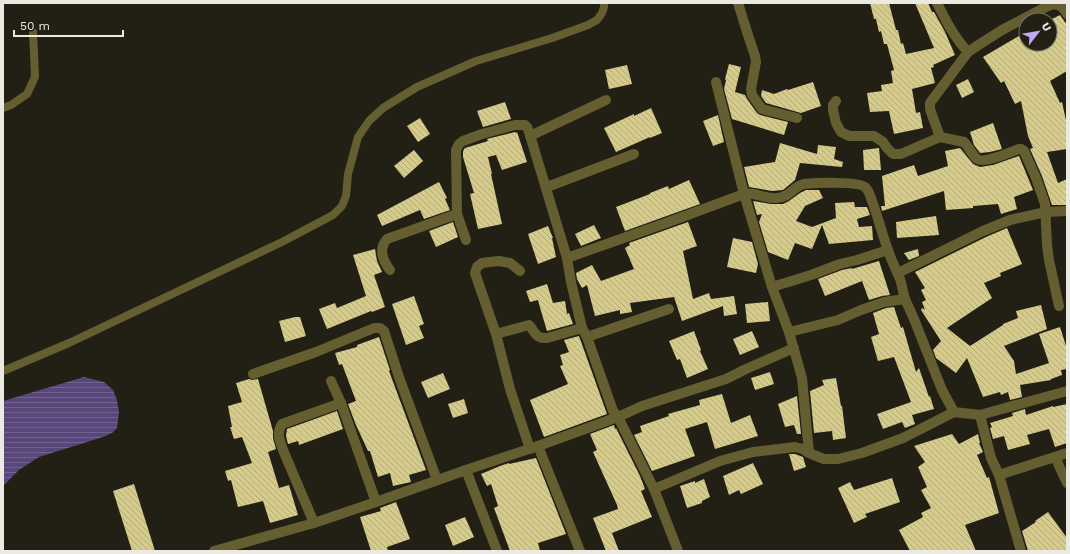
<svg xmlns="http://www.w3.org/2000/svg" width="1070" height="554" font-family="'Work Sans',sans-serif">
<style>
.water{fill:url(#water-rules)}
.building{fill:url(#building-back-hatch)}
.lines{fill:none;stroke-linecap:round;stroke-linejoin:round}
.service{stroke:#655e30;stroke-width:8}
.minor{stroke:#655e30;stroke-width:10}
</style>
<defs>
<pattern id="water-rules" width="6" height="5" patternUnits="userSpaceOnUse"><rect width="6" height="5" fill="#59477c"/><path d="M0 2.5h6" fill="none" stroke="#71628e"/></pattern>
<pattern id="building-back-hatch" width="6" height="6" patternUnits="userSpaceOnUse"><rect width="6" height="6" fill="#d6cb89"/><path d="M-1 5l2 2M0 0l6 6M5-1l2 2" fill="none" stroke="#b2aa78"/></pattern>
</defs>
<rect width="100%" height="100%" fill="#222015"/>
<path class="water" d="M 84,377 L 104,382 L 113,390 L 117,400 L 119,412 L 117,428 L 112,433 L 103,437 L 39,457 L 19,470 L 3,486 L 3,401 Z"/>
<g class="building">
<path d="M 870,3 L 889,3 L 896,30 L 898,30 L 901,44 L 903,43 L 906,54 L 934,48 L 915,3 L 928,3 L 932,12 L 934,12 L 945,32 L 955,55 L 933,65 L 934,67 L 931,68 L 935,83 L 912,89 L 916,113 L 920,112 L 923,128 L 894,134 L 889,111 L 870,112 L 867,93 L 882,91 L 881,85 L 893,83 L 891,71 L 894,70 L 887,44 L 884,44 L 881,31 L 879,32 L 876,19 L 874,19 Z"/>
<path d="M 1060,15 L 1067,25 L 1067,71 L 1050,81 L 1060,103 L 1062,102 L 1067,125 L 1067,149 L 1047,152 L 1058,183 L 1067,179 L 1067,205 L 1052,205 L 1042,176 L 1030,149 L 1033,148 L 1028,136 L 1021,101 L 1015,104 L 1004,81 L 1001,83 L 983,57 L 1019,36 L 1024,44 L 1050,44 L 1050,20 Z"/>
<path d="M 729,64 L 741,67 L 735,92 L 745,95 L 747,99 L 757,113 L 760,115 L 788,122 L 784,135 L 732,119 L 724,89 L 726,80 L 725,79 Z"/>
<path d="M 627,65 L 632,84 L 609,89 L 605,70 Z"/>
<path d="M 968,79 L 974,92 L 962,98 L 956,85 Z"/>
<path d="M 813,82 L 821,106 L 801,113 L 766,103 L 761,96 L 762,90 L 774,94 L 787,89 L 788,90 Z"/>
<path d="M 505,102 L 511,119 L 483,127 L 477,111 Z"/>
<path d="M 651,108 L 662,133 L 650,138 L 650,137 L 616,152 L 604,128 L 634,114 L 634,116 Z"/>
<path d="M 718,115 L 724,142 L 713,146 L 703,121 Z"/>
<path d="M 420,118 L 430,134 L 418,142 L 407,126 Z"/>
<path d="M 993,123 L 1002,149 L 990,152 L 980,153 L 974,145 L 970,132 Z"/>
<path d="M 515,132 L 516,133 L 517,132 L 527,162 L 502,170 L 496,155 L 488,157 L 492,174 L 491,174 L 502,224 L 478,229 L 470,194 L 474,193 L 463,157 L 463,151 L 465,148 L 488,141 L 487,139 Z"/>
<path d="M 780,143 L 817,154 L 818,145 L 836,147 L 834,159 L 843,162 L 842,167 L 800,163 L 795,180 L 783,190 L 772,191 L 749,187 L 744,167 L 775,162 Z"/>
<path d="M 879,148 L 881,170 L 864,170 L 863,150 Z"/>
<path d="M 960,148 L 973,164 L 980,167 L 993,165 L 1019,156 L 1033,190 L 1014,197 L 1017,209 L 1001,214 L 998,204 L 973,206 L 973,208 L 946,210 L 944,191 L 882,211 L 881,206 L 885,206 L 882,176 L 914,165 L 918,176 L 948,166 L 945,151 Z"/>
<path d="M 414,150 L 423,161 L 404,178 L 394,166 Z"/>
<path d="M 689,180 L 700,204 L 625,231 L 616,207 L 650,194 L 650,193 L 668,186 L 669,189 Z"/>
<path d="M 439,182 L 447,198 L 445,199 L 450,210 L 424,219 L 420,210 L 382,226 L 377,215 Z"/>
<path d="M 806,190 L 819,190 L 823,198 L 805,206 L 796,221 L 812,227 L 836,218 L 835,203 L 854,202 L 855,207 L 867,207 L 870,215 L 857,219 L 859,227 L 872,226 L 873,240 L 829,244 L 822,225 L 812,249 L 795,243 L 788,260 L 768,252 L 759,222 L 762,214 L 757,215 L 753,201 L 771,204 L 783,204 L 789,201 L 800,193 Z"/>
<path d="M 936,216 L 939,235 L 897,238 L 896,222 Z"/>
<path d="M 453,222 L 458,237 L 436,247 L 429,231 Z"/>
<path d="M 688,222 L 697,246 L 683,251 L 693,299 L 709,293 L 711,299 L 734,296 L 737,314 L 724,316 L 723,306 L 682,321 L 674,297 L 630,303 L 632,312 L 620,314 L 620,310 L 595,316 L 587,285 L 582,288 L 577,279 L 576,273 L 592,265 L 601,281 L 634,269 L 625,248 L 630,245 L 629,243 Z"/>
<path d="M 594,225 L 601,238 L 581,246 L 575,234 Z"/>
<path d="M 548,226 L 553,238 L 552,238 L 556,257 L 538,264 L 528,234 Z"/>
<path d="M 1007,228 L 1022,264 L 1000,273 L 1001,276 L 984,283 L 992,298 L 947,328 L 970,346 L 1003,325 L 1003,324 L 1018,318 L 1016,311 L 1041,305 L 1047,329 L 1004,346 L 1014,361 L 1016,374 L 1049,363 L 1039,334 L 1060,327 L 1067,349 L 1067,369 L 1061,370 L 1062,375 L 1051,379 L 1051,380 L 1020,385 L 1022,397 L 1010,400 L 1008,392 L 1001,395 L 1000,392 L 983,397 L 967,358 L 956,373 L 936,358 L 933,350 L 941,341 L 921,310 L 922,308 L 925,310 L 922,302 L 926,300 L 921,290 L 925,288 L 915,272 L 986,237 Z"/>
<path d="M 733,238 L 752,242 L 758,264 L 756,273 L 727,267 Z"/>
<path d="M 375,249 L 377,261 L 382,272 L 374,275 L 385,307 L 372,312 L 371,311 L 327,329 L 319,309 L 335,303 L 337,308 L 366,296 L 353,255 Z"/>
<path d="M 918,249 L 919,256 L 909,260 L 904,253 Z"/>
<path d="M 879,261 L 890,295 L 882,296 L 869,300 L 862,281 L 825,296 L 818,279 L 842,270 L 852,268 L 852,269 Z"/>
<path d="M 547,284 L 553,303 L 565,301 L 567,314 L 569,313 L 573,324 L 547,331 L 541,311 L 538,300 L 530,302 L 526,291 Z"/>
<path d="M 414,296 L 424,324 L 419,326 L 424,338 L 406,345 L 392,304 Z"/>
<path d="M 768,302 L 770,321 L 747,323 L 745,304 Z"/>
<path d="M 894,307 L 901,328 L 903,327 L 916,372 L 919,368 L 929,397 L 930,396 L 934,409 L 912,415 L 915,424 L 905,428 L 902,422 L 883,429 L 877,414 L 911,402 L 894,357 L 878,361 L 871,337 L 879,334 L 873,313 L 886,308 Z"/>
<path d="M 295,317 L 300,317 L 306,336 L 285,342 L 279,321 Z"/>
<path d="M 694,331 L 701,350 L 700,351 L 708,369 L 687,378 L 680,359 L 677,360 L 669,341 Z"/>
<path d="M 752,331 L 759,347 L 740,355 L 733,339 Z"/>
<path d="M 579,336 L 607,414 L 544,437 L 530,400 L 568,384 L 560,366 L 563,365 L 560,355 L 569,352 L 564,340 Z"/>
<path d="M 379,337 L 390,370 L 389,371 L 426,470 L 409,475 L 411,482 L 393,486 L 390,473 L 378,477 L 370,451 L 368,451 L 356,425 L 348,404 L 356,401 L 342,364 L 339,365 L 335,353 L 357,347 L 357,345 Z"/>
<path d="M 770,372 L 774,384 L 755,390 L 751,378 Z"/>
<path d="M 443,373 L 450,389 L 428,398 L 421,382 Z"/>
<path d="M 836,378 L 841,406 L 842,406 L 846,438 L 833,440 L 832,431 L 814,433 L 810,391 L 824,385 L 822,380 Z"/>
<path d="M 249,379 L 252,380 L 258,379 L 273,431 L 273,438 L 276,449 L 268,452 L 279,488 L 289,485 L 298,515 L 270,523 L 263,501 L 238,507 L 231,480 L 228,481 L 225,471 L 252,463 L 242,437 L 234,439 L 230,427 L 232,427 L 228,406 L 242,402 L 236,383 Z"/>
<path d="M 722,394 L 731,423 L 750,415 L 758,436 L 715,449 L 707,422 L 685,429 L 695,456 L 652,471 L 634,435 L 642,432 L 640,426 L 669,416 L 668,414 L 700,405 L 699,400 Z"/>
<path d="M 797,396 L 801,434 L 797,434 L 794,425 L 785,427 L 778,404 Z"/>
<path d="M 464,399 L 468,413 L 453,418 L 448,404 Z"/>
<path d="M 1067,404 L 1067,443 L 1055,447 L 1049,429 L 1027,435 L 1030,444 L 1008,450 L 1004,436 L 993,439 L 990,428 L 992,427 L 990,423 L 1013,416 L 1012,413 L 1025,409 L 1026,415 L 1053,406 L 1053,407 Z"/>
<path d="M 337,411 L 343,429 L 299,445 L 298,441 L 288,444 L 286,436 L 287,429 Z"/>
<path d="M 614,425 L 615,429 L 616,428 L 640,476 L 645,489 L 641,491 L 652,517 L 612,533 L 619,551 L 606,551 L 593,518 L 618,509 L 617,505 L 593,452 L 597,450 L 590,434 Z"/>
<path d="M 952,434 L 959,444 L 978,434 L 980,443 L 979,443 L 983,452 L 977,455 L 987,478 L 989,477 L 999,513 L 965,525 L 976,551 L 910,551 L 899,530 L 923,517 L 921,513 L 931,508 L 921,490 L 927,487 L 918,467 L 925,462 L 914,446 Z"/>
<path d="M 789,454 L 795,454 L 803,457 L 806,467 L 794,471 Z"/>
<path d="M 536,458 L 566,534 L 538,543 L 540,551 L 510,551 L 494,508 L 498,506 L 491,484 L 487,486 L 481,474 L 500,466 L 509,463 L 509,464 Z"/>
<path d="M 753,463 L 763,484 L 741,494 L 739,490 L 729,495 L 723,476 Z"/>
<path d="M 892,478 L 900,502 L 865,514 L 867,517 L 854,523 L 838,488 L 850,482 L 854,490 Z"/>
<path d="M 704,479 L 710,497 L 702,501 L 702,503 L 687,508 L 680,486 L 695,481 L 695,483 Z"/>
<path d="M 134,484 L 155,551 L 132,551 L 113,491 Z"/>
<path d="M 396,502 L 410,539 L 387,547 L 388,551 L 371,551 L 360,517 L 381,511 L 380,508 Z"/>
<path d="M 1048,512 L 1067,538 L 1067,551 L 1028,551 L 1022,531 L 1036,522 L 1035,521 Z"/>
<path d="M 465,517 L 474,537 L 453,546 L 445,525 Z"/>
</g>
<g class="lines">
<g class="service">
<path d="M 3,108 L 11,105 L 27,94 L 35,77 L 33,32"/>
<path d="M 3,371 L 69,343 L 282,242 L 333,215 L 342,206 L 346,196 L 348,174 L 358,137 L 369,121 L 383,108 L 417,87 L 476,61 L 552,38 L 588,25 L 597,20 L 602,13 L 604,7 L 604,3"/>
</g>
<g class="minor">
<path d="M 738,3 L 747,32 L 755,56 L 756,62 L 751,89 L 752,95 L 762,109 L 797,118"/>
<path d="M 937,3 C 946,21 954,37 968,52"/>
<path d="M 716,82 L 744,194 L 772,287 L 789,332 L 802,378 L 809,453"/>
<path d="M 836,101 L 833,105 L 833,110 L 836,123 L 841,132 L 849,136 L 874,136 L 883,142 L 887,148 L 893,154 L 901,154 L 940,137 L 964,142 C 968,146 973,156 977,159 C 984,164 1011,152 1019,149 L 1021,149 L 1024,151 L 1036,178 L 1045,204 L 1047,245 L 1049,260 L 1059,306"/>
<path d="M 530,136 L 606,100"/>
<path d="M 940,137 L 930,109 L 930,103 L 968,52 L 980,44 L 1002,30 L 1044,8 L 1053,4 L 1058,5 L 1063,8 L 1067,14"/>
<path d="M 547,187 L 634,154"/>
<path d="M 567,258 L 666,223 L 744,194 C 747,194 750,193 753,194 C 761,195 769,199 777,198 C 791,197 793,186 804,184 C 814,183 857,181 865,187 C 869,190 870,196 872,201 C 878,217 882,234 888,250 C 891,260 896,269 900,279 C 902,285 903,293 905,299"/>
<path d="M 390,270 C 383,261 378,249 387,239 L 457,214"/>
<path d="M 520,271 L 510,263 L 499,261 L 482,263 L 477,267 L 475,273 L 496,334 L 510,389 L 530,449"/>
<path d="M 898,273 L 983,231 L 1010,220 L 1046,212 L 1067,211"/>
<path d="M 772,287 L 811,275 L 840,264 L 857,260 L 888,250"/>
<path d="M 789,332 L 838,320 L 861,310 L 884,302 L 905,299 L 914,319 L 942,390 L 954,412 L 980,415 L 1067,391"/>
<path d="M 496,334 L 529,325 L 530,326 C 536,334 537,339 547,338 L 582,328"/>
<path d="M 587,337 L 669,309"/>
<path d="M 253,374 L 316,352 L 374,328 L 380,328 L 384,331 L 400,380 L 437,480"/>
<path d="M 331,381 L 341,403 L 376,502"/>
<path d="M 980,415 L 991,458 L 999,475 L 1021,551"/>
<path d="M 538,446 L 580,551"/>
<path d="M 1055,457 L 1067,483"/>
<path d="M 466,470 L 497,551"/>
<path d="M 999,475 L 1067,453"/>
<path d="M 654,489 L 720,461 L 753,452 L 795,447 L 803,449 L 809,453 L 824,459 L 838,459 L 862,453 L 903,438 L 954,412"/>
<path d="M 314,523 L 283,450 C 280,441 276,433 282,424 L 341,403"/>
<path d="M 214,551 L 314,523 L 376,502 L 466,470 L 538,446 L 618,417 L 613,411 L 587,337 L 582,328 L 571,282 L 567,258 L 529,132 L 527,127 L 525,125 L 515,125 L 482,134 L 463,141 L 459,144 L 456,150 L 457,214 L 466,240"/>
<path d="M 678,551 L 654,489 L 618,417 L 642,406 L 726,379 L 746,369 L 794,348"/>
</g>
</g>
<rect width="1070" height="554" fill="none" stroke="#ebeae2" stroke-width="8"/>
<g transform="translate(1038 32) rotate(59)"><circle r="19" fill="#222015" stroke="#727167"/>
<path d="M0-3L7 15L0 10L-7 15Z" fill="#c0a8f4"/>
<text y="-6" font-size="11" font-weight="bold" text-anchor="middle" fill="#ebeae2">U</text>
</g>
<path d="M14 30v6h109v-6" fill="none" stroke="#ebeae2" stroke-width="2"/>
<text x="20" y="30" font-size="12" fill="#ebeae2" stroke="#222015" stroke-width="3" paint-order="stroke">50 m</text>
</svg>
